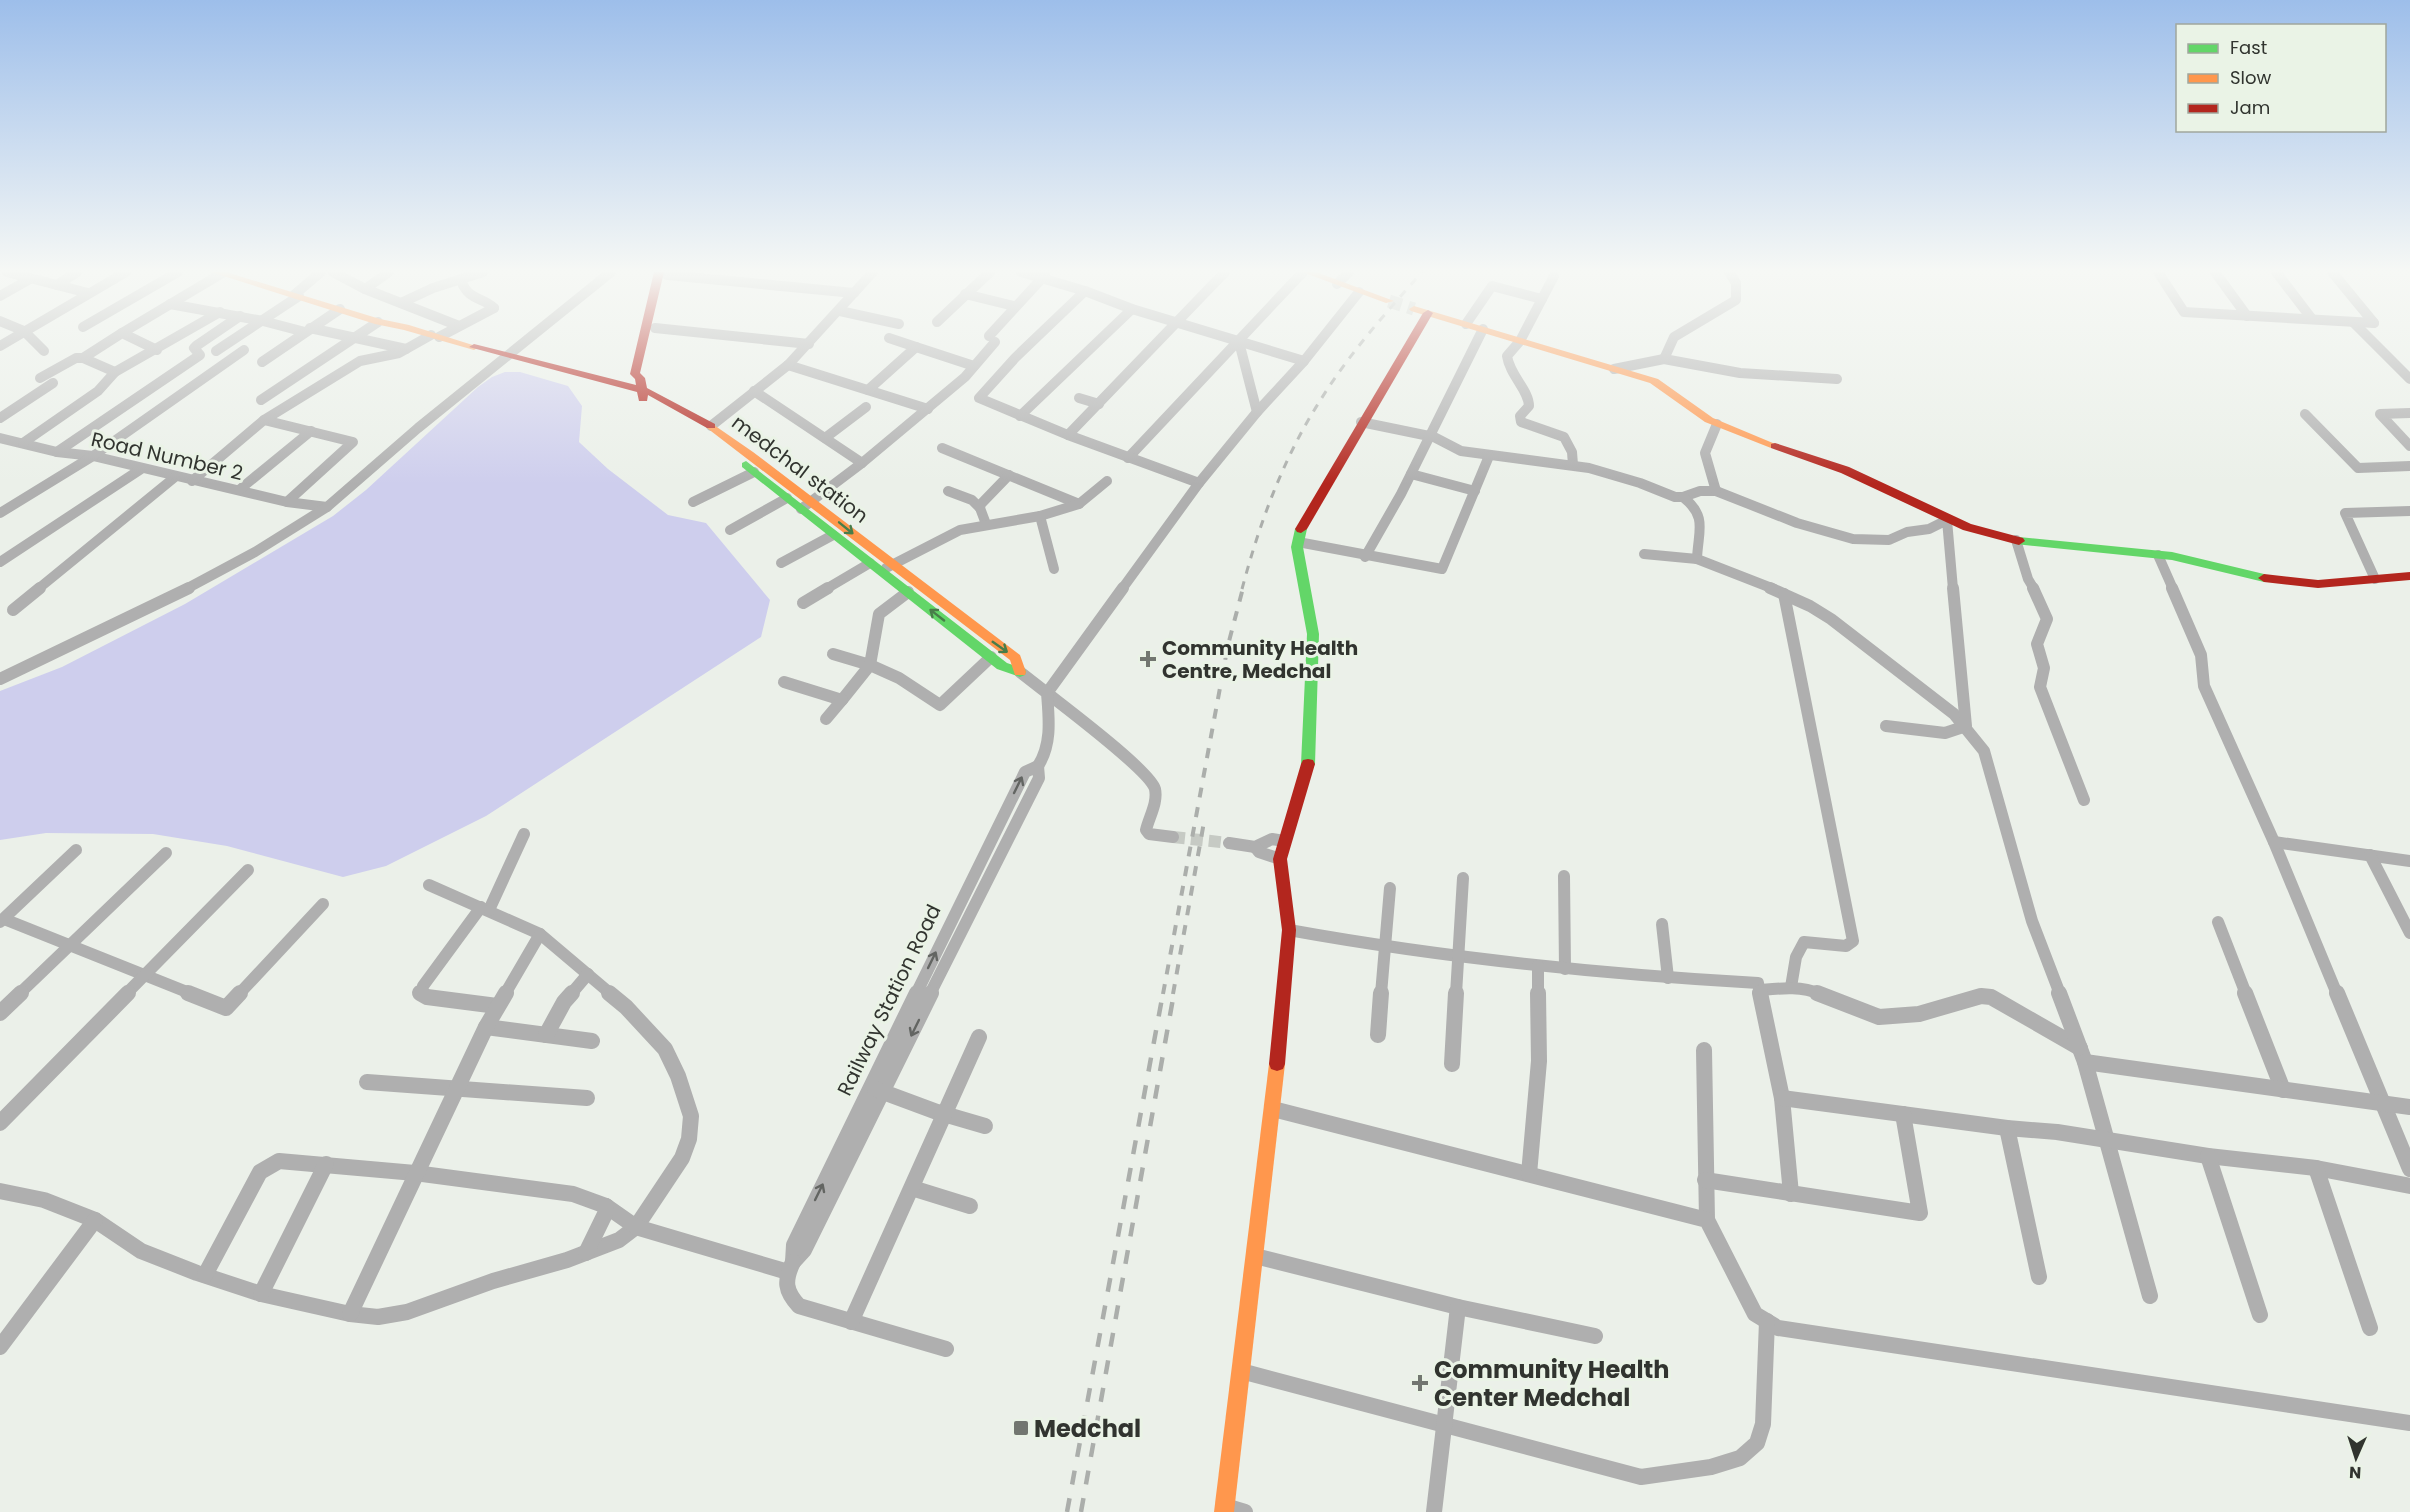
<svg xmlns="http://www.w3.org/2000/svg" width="2410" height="1512" font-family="Poppins,sans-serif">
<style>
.water{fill:#ceceed}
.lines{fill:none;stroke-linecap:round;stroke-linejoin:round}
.street-tunnel{stroke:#c6cac4;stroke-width:12;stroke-dasharray:12 6;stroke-linecap:butt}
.secondary-tunnel{stroke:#c6cac4;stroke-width:13;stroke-dasharray:13 7;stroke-linecap:butt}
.street-far2{stroke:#afafaf;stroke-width:10}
.street-far1{stroke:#afafaf;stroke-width:12}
.street{stroke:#afafaf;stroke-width:16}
.fast{fill:#63d668;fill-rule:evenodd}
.slow{fill:#ff974d;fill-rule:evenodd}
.jam{fill:#b3261e;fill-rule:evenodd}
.rail-far2{stroke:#abaeab;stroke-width:3;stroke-dasharray:8 8;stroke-linecap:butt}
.rail-far1{stroke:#abaeab;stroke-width:4;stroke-dasharray:10 10;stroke-linecap:butt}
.rail{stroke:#abaeab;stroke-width:4.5;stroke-dasharray:14 14;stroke-linecap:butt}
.oneway{stroke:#487d49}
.oneway2{stroke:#636562}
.poi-dot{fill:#727670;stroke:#eaf3e6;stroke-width:2}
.labels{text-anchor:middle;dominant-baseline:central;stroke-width:6;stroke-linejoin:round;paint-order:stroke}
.street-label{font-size:20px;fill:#31342f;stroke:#eaf3e6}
.poi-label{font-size:20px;font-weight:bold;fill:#31342f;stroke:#eaf3e6;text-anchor:start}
.near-poi-label{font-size:24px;font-weight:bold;fill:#31342f;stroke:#eaf3e6;text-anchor:start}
</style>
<rect width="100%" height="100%" fill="#ebf0e9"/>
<path class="water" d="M 505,372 L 520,372 L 568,386 L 582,406 L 579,442 L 608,469 L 668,515 L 706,523 L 770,600 L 761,637 L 486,816 L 386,866 L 343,877 L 227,846 L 153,834 L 46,833 L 0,840 L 0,691 L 62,667 L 185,604 L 333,516 L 366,490 L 478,387 L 492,377 Z"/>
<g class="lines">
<path class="street-tunnel" d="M 1173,837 L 1229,843"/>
<path class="secondary-tunnel" d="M 1389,301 L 1414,309"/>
<g class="street-far2">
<path d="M 7,272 L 88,293"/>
<path d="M 333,272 L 365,289 L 459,326"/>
<path d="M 1021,272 L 1085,291 L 1132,309 L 1304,361"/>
<path d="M 2158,272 L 2184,312 L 2374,323"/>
<path d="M 2215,272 L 2247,316"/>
<path d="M 2276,272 L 2312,319"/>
<path d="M 2332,272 L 2374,323"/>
<path d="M 667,275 L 854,293"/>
<path d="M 1554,276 L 1520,341 L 1507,356 C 1510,376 1529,390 1529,406 L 1520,416 L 1521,422 L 1564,437 L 1572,452 L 1573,465"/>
<path d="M 461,281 C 470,302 482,296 494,308"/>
<path d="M 1337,284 L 1349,272"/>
<path d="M 57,285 L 77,272"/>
<path d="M 365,289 L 389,272"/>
<path d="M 965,294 L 1014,306"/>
<path d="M 294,295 L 321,272"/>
<path d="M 0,296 L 30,279"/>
<path d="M 403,302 L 433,288 L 483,272"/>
<path d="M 170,304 L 263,321 L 305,332"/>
<path d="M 840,311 L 899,324"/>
<path d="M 0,321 L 24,331 L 44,351"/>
<path d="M 937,322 L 990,272"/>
<path d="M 2353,322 L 2410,379"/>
<path d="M 1466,324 L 1492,286 L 1542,299"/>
<path d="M 83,327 L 178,272"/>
<path d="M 310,328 L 406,349"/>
<path d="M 655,328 L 809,344"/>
<path d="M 122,333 L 224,272"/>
<path d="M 989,336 L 1045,275"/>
<path d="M 439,337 L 494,308"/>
<path d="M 1239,342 L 1257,412"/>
<path d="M 0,346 L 126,272"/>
<path d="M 916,347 L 974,366"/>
<path d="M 216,351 L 299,296"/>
<path d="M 83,358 L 115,372"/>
<path d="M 1664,359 L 1674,337 L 1736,300 L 1736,283 L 1729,272"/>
<path d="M 262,362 L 340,309"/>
<path d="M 788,365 L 928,409"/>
<path d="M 1614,369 L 1664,359 L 1740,373 L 1837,379"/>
<path d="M 40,378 L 76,358 L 83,358 L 122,333 L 157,350"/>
<path d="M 868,390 L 916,347 L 889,338"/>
<path d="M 754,391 L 862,463"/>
<path d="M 1079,398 L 1099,404"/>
<path d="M 261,400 L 378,322"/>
<path d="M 2410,413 L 2380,414 L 2410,446"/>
<path d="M 2305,414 L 2358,468 L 2410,466"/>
<path d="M 1020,416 L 1132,309"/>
<path d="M 0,418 L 53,383"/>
<path d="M 264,420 L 353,442 L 287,502"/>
<path d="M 1361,422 L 1434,437 L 1461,451 L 1589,468 L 1640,483 L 1675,497 L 1683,497 L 1700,491 L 1716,491 L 1797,523 L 1853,539 L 1889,540 L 1907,532 L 1929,529 L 1947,520 L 1953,589"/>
<path d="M 711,426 L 788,365 L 873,272"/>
<path d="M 1068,435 L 979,398 L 1015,358 L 1085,291"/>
<path d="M 0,438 L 57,452 L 93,456 L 287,502 L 327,507"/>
<path d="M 825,438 L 866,407"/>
<path d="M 23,443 L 98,391 L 115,372 L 220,312"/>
<path d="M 942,448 L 1079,504"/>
<path d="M 57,452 L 200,355 L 194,348 L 196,346 L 240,316"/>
<path d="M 1128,458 L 1303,272"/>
<path d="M 1411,474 L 1475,491"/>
<path d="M 192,481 L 264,420 L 360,361 L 399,353 L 431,335"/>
<path d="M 1199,483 L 1068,435 L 1225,272"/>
<path d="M 239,490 L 311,431"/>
<path d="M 948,491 L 972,500 L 980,508"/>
<path d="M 1716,491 L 1705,453 L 1717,424"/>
<path d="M 1683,497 C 1708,517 1698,531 1697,559 L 1774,589"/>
<path d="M 693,502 L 754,472"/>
<path d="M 801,509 L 862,463 L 965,377 L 995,342"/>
<path d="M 0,513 L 93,456 L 244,350"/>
<path d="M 1040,516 L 1054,569"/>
<path d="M 986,524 L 980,508 L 981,504 L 1009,475"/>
<path d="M 730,530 L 787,498"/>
<path d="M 2016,540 L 2028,579 L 2034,589"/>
<path d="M 1298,542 L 1442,569 L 1489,456"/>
<path d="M 1644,554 L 1697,559"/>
<path d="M 2158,555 L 2173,589"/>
<path d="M 1365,557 L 1401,494 L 1483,329"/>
<path d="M 0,562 L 141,469"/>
<path d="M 781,563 L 833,535"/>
<path d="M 886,568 L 960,530 L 1040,516 L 1079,504 L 1107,481"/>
<path d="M 2375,579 L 2345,513 L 2410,511"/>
<path d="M 38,589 L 175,477"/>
<path d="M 186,589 L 255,552 L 327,507 L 418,428 L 611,272"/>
<path d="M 826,589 L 870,563"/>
<path d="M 1122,589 L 1199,483 L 1257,412 L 1304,361 L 1359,292"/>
</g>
<g class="street-far1">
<path d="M 1123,588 L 1047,693 C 1066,708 1150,771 1155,789 C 1158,803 1149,817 1146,830 L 1149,834 L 1173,837"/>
<path d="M 1770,588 L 1810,606 L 1831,619 L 1954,714 L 1984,751 L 2032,921 L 2060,994"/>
<path d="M 2033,588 L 2047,619 L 2037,644 L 2044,668 L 2040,687 L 2084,800"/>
<path d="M 2172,588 L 2201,655 L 2204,686 L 2274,842 L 2337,994"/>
<path d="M 1784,594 L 1853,941 L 1846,946 L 1804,942 L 1796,957 L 1791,987"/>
<path d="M 803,603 L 828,588"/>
<path d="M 13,610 L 40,588"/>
<path d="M 833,654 L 870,665 L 879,614 L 908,592"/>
<path d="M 1020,672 L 1047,693 C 1049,719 1052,744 1038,766"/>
<path d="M 0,679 L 189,588"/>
<path d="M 784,682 L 842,700 L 870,665 L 899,678 L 940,705 L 991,657"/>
<path d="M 826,719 L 842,700"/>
<path d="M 1886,726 L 1945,733 L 1966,726 L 1953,588"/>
<path d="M 2274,842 L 2410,861"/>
<path d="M 1229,843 L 1255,847 L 1272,839 L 1284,841"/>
<path d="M 1255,847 L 1259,852 L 1280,859"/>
<path d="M 2370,855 L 2410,933"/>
<path d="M 1564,876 L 1565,969"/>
<path d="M 429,885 L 540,934 L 611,994"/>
<path d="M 489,910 L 524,834"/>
<path d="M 4,919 L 192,994"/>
<path d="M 0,922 L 76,850"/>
<path d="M 2218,922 L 2246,994"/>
<path d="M 1662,924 L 1668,978"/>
<path d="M 1289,930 C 1444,958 1601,974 1758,983 L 1760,994"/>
<path d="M 1538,966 L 1538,994"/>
<path d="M 1761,990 C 1783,988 1800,986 1821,994"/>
<path d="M 19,994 L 166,853"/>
<path d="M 126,994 L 248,870"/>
<path d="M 239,994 L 323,904"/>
<path d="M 421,994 L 423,986 L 481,907"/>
<path d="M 505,994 L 540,934"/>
<path d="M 571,994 L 588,974"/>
<path d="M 916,994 L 1025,772 L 1038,766 L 1039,778 L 930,994"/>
<path d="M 1381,994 L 1390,888"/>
<path d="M 1456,994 L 1463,878"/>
</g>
<g class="street">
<path d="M 188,993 L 226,1008 L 240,993"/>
<path d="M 420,993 L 427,997 L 497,1006"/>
<path d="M 917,993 L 794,1245 L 793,1262 L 804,1250 L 931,993"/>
<path d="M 1760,993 L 1782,1098 L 1791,1194"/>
<path d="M 1817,993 L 1879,1017 L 1919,1014 L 1981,996 L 1991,997 L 2080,1048"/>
<path d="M 2059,993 L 2085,1062 L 2150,1296"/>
<path d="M 2245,993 L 2283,1090"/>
<path d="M 2337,993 L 2410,1169"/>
<path d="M 0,1013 L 21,993"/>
<path d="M 486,1027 L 592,1041"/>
<path d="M 546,1035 L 564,1002 L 572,993"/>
<path d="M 1378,1035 L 1381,993"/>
<path d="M 1704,1050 L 1707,1220"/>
<path d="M 2085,1062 L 2410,1107"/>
<path d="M 1452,1064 L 1456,993"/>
<path d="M 367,1082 L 587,1098"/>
<path d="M 875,1089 L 937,1112 L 985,1126"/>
<path d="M 1782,1098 L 2007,1128 L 2057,1132 L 2208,1156 L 2316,1168 L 2410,1186"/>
<path d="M 1273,1109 L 1707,1220 L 1755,1314 L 1778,1328 L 2410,1423"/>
<path d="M 0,1123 L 128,993"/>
<path d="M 2007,1128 L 2039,1277"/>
<path d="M 2208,1156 L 2260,1315"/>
<path d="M 2316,1168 L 2370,1328"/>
<path d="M 1529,1174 L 1539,1061 L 1538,993"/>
<path d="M 1705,1180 L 1920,1213 L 1903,1114"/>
<path d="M 912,1188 L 970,1206"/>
<path d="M 0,1191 L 44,1200 L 95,1220 L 141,1251 L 197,1273 L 261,1294 L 350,1314 L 378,1317 L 407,1312 L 493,1281 L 567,1260 L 619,1240 L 636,1227 L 682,1158 L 689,1139 L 691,1116 L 678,1076 L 665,1049 L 626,1007 L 609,993"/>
<path d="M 606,1206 L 636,1227 L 788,1272"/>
<path d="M 1255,1256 L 1458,1307 L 1595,1336"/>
<path d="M 793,1262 C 784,1281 785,1291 799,1306 L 946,1349"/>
<path d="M 205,1275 L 260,1172 L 279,1161 L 415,1173 L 573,1194 L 606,1206 L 605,1214 L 586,1253"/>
<path d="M 261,1294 L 326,1164"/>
<path d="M 350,1314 L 486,1027 L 506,993"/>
<path d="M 851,1322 L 979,1037"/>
<path d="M 0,1347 L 95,1220"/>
<path d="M 1241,1371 L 1641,1477 L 1711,1467 L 1740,1458 L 1757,1443 L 1763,1424 L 1767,1321"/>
<path d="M 1225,1506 L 1245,1512"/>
<path d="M 1434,1512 L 1458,1307"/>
</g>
<g class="fast">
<path d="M 746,461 L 1007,663 L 1025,669 L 1026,672 L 1025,675 L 1020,677 L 997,669 L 742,467 L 742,463 Z"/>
<path d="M 1301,525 L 1307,529 L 1303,547 L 1319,634 L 1315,764 L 1313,768 L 1303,768 L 1301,764 L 1307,634 L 1291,547 L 1295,529 Z"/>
<path d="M 2019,537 L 2172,552 L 2264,574 L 2270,578 L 2264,582 L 2172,560 L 2015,544 L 2013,541 L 2015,538 Z"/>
</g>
<g class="slow">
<path d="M 211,272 L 226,272 L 380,319 L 409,325 L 479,347 L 474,350 L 404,330 L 375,324 Z"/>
<path d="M 1302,272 L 1316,272 L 1394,301 L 1386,303 Z"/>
<path d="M 1414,306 L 1658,379 L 1713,418 L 1780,446 L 1779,448 L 1771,448 L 1705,422 L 1650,383 L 1411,311 L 1409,309 Z"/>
<path d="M 711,423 L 753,452 L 1020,655 L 1026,672 L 1025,675 L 1015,675 L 1010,660 L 707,428 L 706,426 Z"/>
<path d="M 1277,1057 L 1283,1059 L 1285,1064 L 1234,1512 L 1214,1512 L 1269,1064 L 1271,1059 Z"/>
</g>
<g class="jam">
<path d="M 654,272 L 664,272 L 640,373 L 645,378 L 647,388 L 715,424 L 715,428 L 707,428 L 648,395 L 647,401 L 639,401 L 637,392 L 469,347 L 474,344 L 636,385 L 635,379 L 630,374 Z"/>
<path d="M 1428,310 L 1433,313 L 1307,529 L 1301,533 L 1297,532 L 1295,529 L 1423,313 Z"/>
<path d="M 1775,443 L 1849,467 L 1971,524 L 2023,538 L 2025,541 L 2019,545 L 1963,530 L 1841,473 L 1771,448 L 1771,444 Z"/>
<path d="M 2410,572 L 2410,580 L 2318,588 L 2264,582 L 2258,578 L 2264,574 L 2318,580 Z"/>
<path d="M 1308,759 L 1313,760 L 1315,764 L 1287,859 L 1296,930 L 1285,1064 L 1283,1069 L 1277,1071 L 1271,1069 L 1269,1064 L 1282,930 L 1273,859 L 1301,764 L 1303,760 Z"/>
</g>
<path class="rail-far2" d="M 1242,589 C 1259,525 1282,461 1318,404 C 1347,356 1385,314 1422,272"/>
<g class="rail-far1">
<path d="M 1163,994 L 1228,645 L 1243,588"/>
<path d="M 1173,994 L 1204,822"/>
</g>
<g class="rail">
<path d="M 1067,1512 L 1163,993"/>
<path d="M 1081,1512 L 1174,993"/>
</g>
</g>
<defs><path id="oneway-shaft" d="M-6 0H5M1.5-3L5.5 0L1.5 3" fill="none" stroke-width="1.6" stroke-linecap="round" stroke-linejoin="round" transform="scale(1.5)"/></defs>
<g class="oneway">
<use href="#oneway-shaft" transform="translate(846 528) rotate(39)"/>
<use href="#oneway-shaft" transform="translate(937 615) rotate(-142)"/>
<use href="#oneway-shaft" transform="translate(1000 647) rotate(35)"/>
</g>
<g class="oneway2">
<use href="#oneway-shaft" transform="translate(1018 785) rotate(-64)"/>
<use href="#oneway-shaft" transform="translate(932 960) rotate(-64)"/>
<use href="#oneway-shaft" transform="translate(915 1028) rotate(116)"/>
<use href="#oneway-shaft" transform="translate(819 1192) rotate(-64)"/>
</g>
<linearGradient id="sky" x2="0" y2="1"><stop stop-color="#9dbeea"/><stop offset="0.56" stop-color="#f6f8f5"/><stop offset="1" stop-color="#f6f8f5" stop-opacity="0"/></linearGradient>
<rect width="2410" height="484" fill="url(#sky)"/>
<g class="poi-dot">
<path d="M1145 650h6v6h6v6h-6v6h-6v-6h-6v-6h6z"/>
<path d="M1417 1374h6v6h6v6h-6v6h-6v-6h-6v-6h6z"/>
<rect x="1013" y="1420" width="16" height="16" rx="3"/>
</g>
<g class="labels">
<g class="street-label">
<text transform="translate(167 456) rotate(13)">Road Number 2</text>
<text transform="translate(800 469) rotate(37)">medchal station</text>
<text transform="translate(889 1000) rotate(-64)">Railway Station Road</text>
</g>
<g class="poi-label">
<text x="1162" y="648">Community Health<tspan x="1162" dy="23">Centre, Medchal</tspan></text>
</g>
<g class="near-poi-label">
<text x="1434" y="1369">Community Health<tspan x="1434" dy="28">Center Medchal</tspan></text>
<text x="1034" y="1428">Medchal</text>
</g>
</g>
<rect x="2176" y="24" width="210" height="108" fill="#eaf3e6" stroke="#a0a79d" stroke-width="1.5"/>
<rect x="2188" y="44" width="30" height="9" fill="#63d668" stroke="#a0a79d" stroke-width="1.5"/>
<text x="2230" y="54" font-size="18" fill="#31342f">Fast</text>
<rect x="2188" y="74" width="30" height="9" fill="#ff974d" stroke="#a0a79d" stroke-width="1.5"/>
<text x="2230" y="84" font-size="18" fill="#31342f">Slow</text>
<rect x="2188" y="104" width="30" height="9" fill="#b3261e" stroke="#a0a79d" stroke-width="1.5"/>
<text x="2230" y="114" font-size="18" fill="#31342f">Jam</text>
<g transform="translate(2356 1458) rotate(183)" stroke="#eaf3e6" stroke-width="4.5" paint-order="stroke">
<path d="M0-4.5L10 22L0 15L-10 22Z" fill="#31342f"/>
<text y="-9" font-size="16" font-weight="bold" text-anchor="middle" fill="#31342f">N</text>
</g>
</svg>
